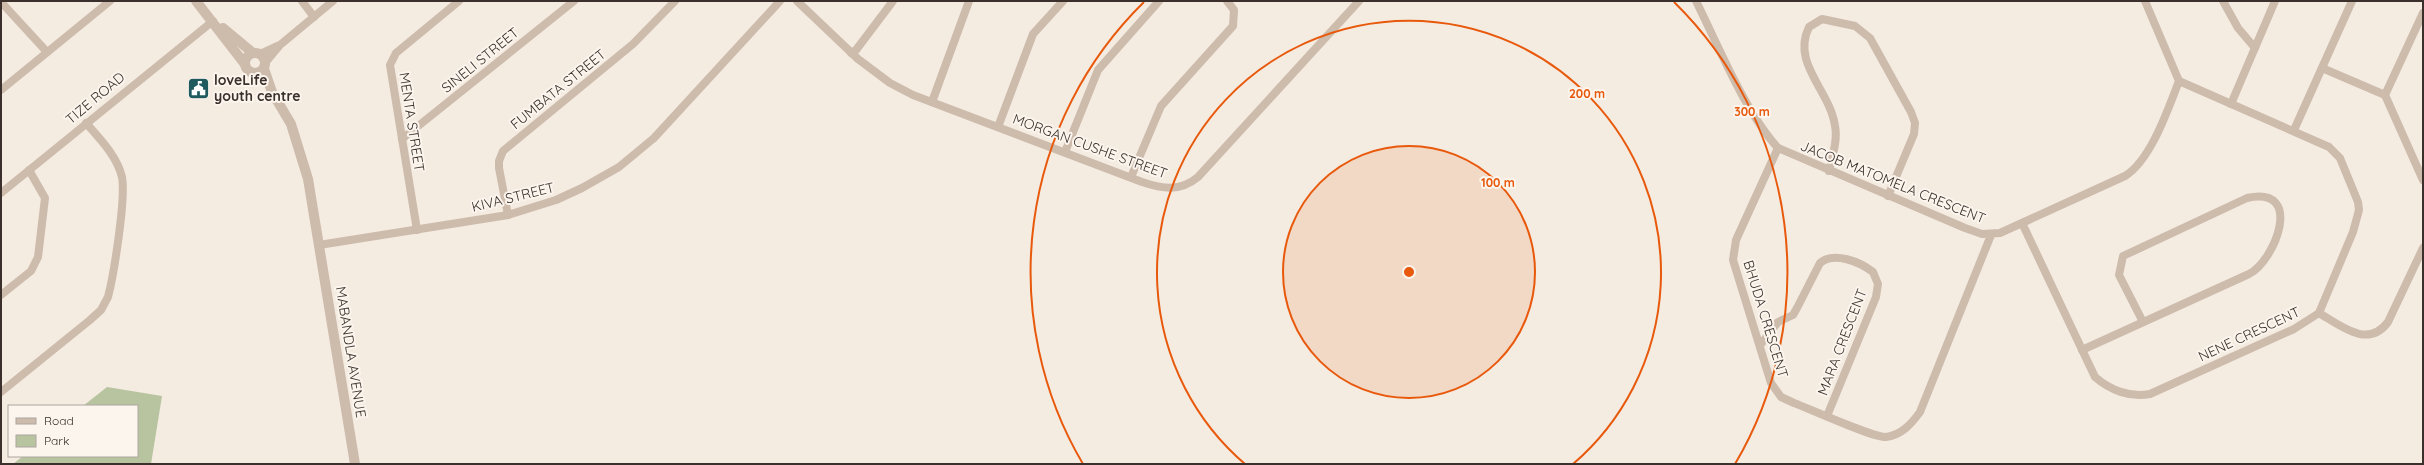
<svg xmlns="http://www.w3.org/2000/svg" width="2424" height="465" font-family="Quicksand,sans-serif">
<style>
.green{fill:#b8c4a0}
.lines{fill:none;stroke-linecap:round;stroke-linejoin:round}
.minor{stroke:#cdbbac;stroke-width:8}
.tertiary{stroke:#cdbbac;stroke-width:10}
.ring{fill:none;stroke:#e8590c;stroke-width:2}
.labels{text-anchor:middle;dominant-baseline:central;stroke-width:4;stroke-linejoin:round;paint-order:stroke}
.street-label{font-size:14px;fill:#3b302b;stroke:#fbf5ee}
.poi-label{font-size:14px;font-weight:bold;fill:#3b302b;stroke:#fbf5ee;text-anchor:start}
.centre{fill:#e8590c;stroke:#fbf5ee;stroke-width:2}
.ring-label{font-size:12px;text-anchor:middle;font-weight:bold;fill:#e8590c;stroke:#fbf5ee;stroke-width:4;stroke-linejoin:round;paint-order:stroke}
</style>
<rect width="100%" height="100%" fill="#f4ebe1"/>
<path class="green" d="M 107,387 L 162,396 L 151,464 L 13,464 L 23,456 L 137,456 L 137,406 L 83,406 Z"/>
<g class="lines">
<g class="minor">
<path d="M 302,1 L 314,17"/>
<path d="M 797,1 L 858,59 L 890,83 L 913,95 L 1142,182 C 1163,189 1180,192 1198,177 L 1359,1"/>
<path d="M 1696,1 C 1718,45 1745,112 1778,148 L 1965,228 L 1982,234 L 2000,233 L 2125,176 C 2151,160 2168,109 2179,81 L 2145,1"/>
<path d="M 2223,1 L 2238,28 L 2255,48"/>
<path d="M 1,2 L 47,52"/>
<path d="M 2423,13 L 2385,95 L 2423,180"/>
<path d="M 851,53 L 856,50 L 893,1"/>
<path d="M 260,54 L 277,46"/>
<path d="M 265,63 L 280,45 L 333,1"/>
<path d="M 2322,68 L 2385,95"/>
<path d="M 1,90 L 110,1"/>
<path d="M 932,102 L 969,1"/>
<path d="M 2231,104 L 2275,1"/>
<path d="M 998,127 L 1033,34 L 1063,1"/>
<path d="M 2294,130 L 2352,1"/>
<path d="M 402,139 L 574,1"/>
<path d="M 1778,148 L 1736,240 L 1733,260 L 1771,383 L 1781,397 L 1794,403 C 1810,409 1874,438 1886,437 C 1902,435 1912,423 1920,412 L 1991,235"/>
<path d="M 1065,152 L 1098,70 L 1159,1"/>
<path d="M 1829,171 C 1832,157 1838,140 1835,126 C 1830,90 1791,64 1809,27 L 1822,19 L 1855,26 L 1870,38 L 1911,112 L 1915,123 L 1914,134 L 1888,196"/>
<path d="M 1131,177 L 1161,106 L 1233,26 L 1234,10 L 1227,1"/>
<path d="M 1,193 L 213,21"/>
<path d="M 508,215 L 499,168 L 499,161 L 503,151 L 633,44 L 675,1"/>
<path d="M 2022,223 L 2095,377 C 2110,390 2130,398 2150,394 L 2294,329 L 2319,313 L 2353,232 L 2359,210 L 2358,202 L 2340,158 L 2329,147 L 2179,81"/>
<path d="M 417,230 L 390,65 L 396,53 L 459,1"/>
<path d="M 319,245 L 508,215 L 556,200 L 582,188 L 619,167 L 654,138 L 780,1"/>
<path d="M 1,295 L 31,271 L 38,257 L 45,198 L 29,170"/>
<path d="M 2319,313 C 2341,326 2368,349 2388,322 L 2423,248"/>
<path d="M 1761,344 L 1778,322 L 1793,315 L 1797,308 L 1820,263 C 1834,251 1860,262 1873,272 L 1878,284 L 1876,297 L 1827,416"/>
<path d="M 2082,350 L 2249,274 C 2275,261 2305,185 2247,198 L 2123,256 L 2119,275 L 2143,322"/>
<path d="M 1,392 L 90,320 L 101,310 L 108,297 C 114,274 126,198 122,177 C 117,156 100,139 86,123"/>
</g>
<g class="tertiary">
<path d="M 196,1 L 244,63"/>
<path d="M 223,28 L 253,53"/>
<circle cx="255" cy="63" r="10"/>
<path d="M 264,69 L 272,92 L 291,124 L 308,179 L 355,464"/>
</g>
</g>
<circle cx="1409" cy="272" r="126" fill="#e8590c" fill-opacity=".12"/>
<g class="ring">
<circle cx="1409" cy="272" r="126"/>
<path d="M1245 464A252 252 0 1 1 1573 464"/>
<path d="M1083 464A378 378 0 0 1 1144 2M1674 2A378 378 0 0 1 1735 464"/>
</g>
<defs>
<symbol id="civic-square" viewBox="-11 -11 22 22"><rect x="-9" y="-9" width="18" height="18" rx="4" fill="#1f5a5e" stroke="#fbf5ee"/><path d="M-.6-6.5H3V-4.5H.6V-3L4-1V1h2V6H-6V1h2V-1L-.6-3ZM-1.2 2.5V6h2.4V2.5Z" fill="#fff"/></symbol>
</defs>
<g fill-rule="evenodd">
<use href="#civic-square" x="186" y="76" width="25" height="25"/>
</g>
<g class="labels">
<g class="street-label">
<text transform="translate(480 60) rotate(-39)">SINELI STREET</text>
<text transform="translate(558 89) rotate(-39)">FUMBATA STREET</text>
<text transform="translate(95 98) rotate(-40)">TIZE ROAD</text>
<text transform="translate(412 122) rotate(81)">MENTA STREET</text>
<text transform="translate(1090 146) rotate(20)">MORGAN CUSHE STREET</text>
<text transform="translate(1893 182) rotate(22)">JACOB MATOMELA CRESCENT</text>
<text transform="translate(513 197) rotate(-14)">KIVA STREET</text>
<text transform="translate(1766 319) rotate(73)">BHUDA CRESCENT</text>
<text transform="translate(2249 334) rotate(-25)">NENE CRESCENT</text>
<text transform="translate(1842 342) rotate(-69)">MARA CRESCENT</text>
<text transform="translate(351 352) rotate(81)">MABANDLA AVENUE</text>
</g>
<g class="poi-label">
<text x="214" y="80">loveLife<tspan x="214" dy="16">youth centre</tspan></text>
</g>
</g>
<circle cx="1409" cy="272" r="6" class="centre"/>
<g class="ring-label">
<text x="1587" y="98">200 m</text>
<text x="1752" y="116">300 m</text>
<text x="1498" y="187">100 m</text>
</g>
<rect width="2424" height="465" fill="none" stroke="#3b302b" stroke-width="4"/>
<rect x="8" y="405" width="130" height="52" fill="#fbf5ee" stroke="#aea6a0"/>
<rect x="16" y="418" width="20" height="6" fill="#cdbbac" stroke="#aea6a0"/>
<text x="44" y="425" font-size="12" fill="#3b302b">Road</text>
<rect x="16" y="435" width="20" height="12" fill="#b8c4a0" stroke="#aea6a0"/>
<text x="44" y="445" font-size="12" fill="#3b302b">Park</text>
</svg>
